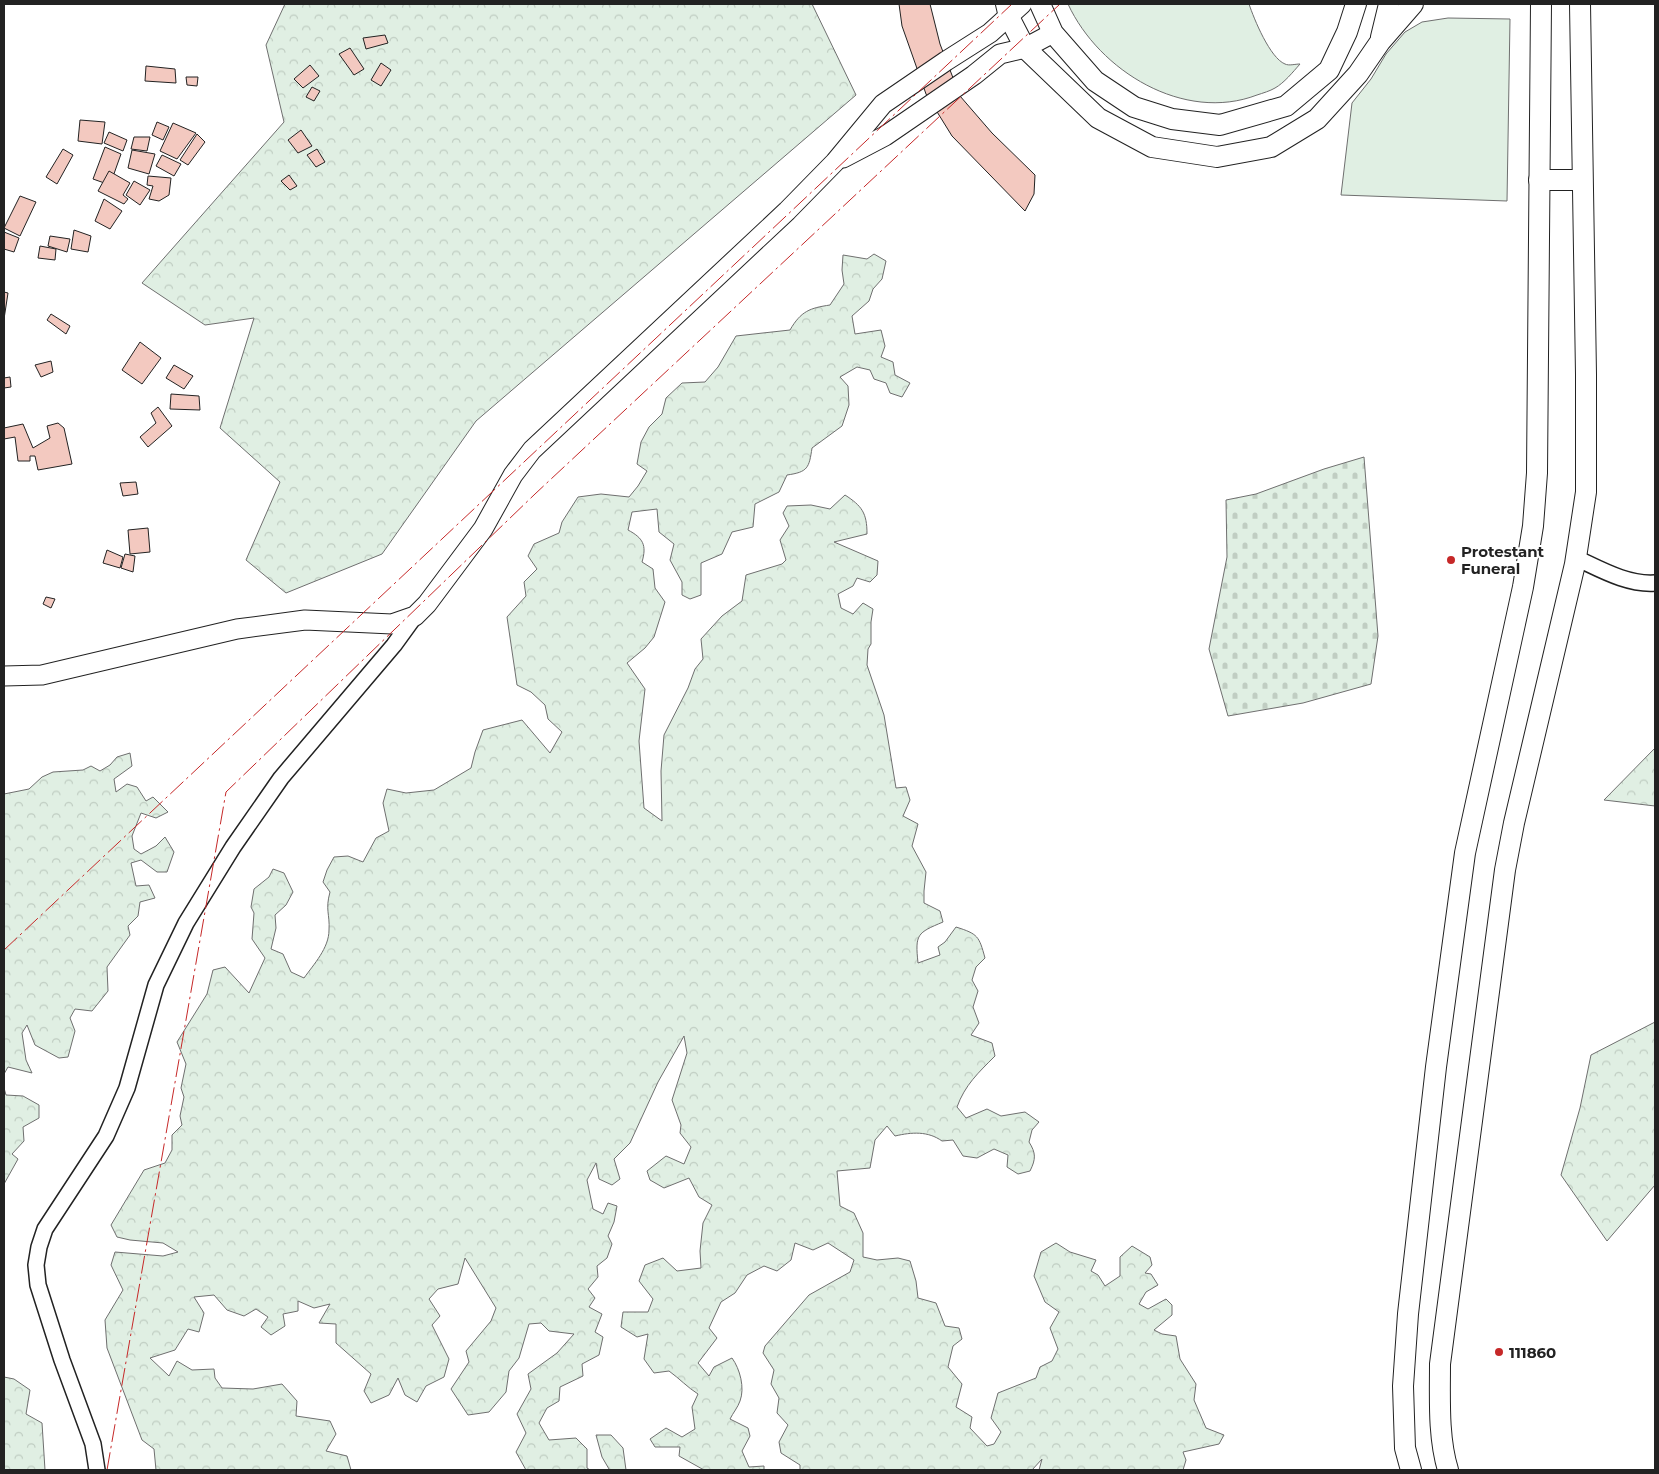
<svg xmlns="http://www.w3.org/2000/svg" width="1659" height="1474" font-family="Montserrat,sans-serif">
<style>
.grass{fill:#e0efe3;stroke:#6f6f6f}
.forest{fill:url(#forest-crowns);stroke:#6f6f6f}
.cemetery{fill:url(#cemetery-stones);stroke:#6f6f6f}
.building{fill:#f3c9c0;stroke:#222}
.lines{fill:none;stroke-linecap:round;stroke-linejoin:round}
.minor-casing{stroke:#222;stroke-width:18}
.tertiary-casing{stroke:#222;stroke-width:21}
.secondary-casing{stroke:#222;stroke-width:22}
.minor{stroke:#fff;stroke-width:15}
.tertiary{stroke:#fff;stroke-width:19}
.secondary{stroke:#fff;stroke-width:20}
.power{stroke:#c62828;stroke-width:1;stroke-dasharray:18 4 2.5 4;stroke-linecap:butt}
.poi-dot{fill:#c62828;stroke:#fff;stroke-width:2}
.labels{text-anchor:middle;dominant-baseline:central;stroke-width:4;stroke-linejoin:round;paint-order:stroke}
.poi-label{font-size:15px;font-weight:bold;fill:#222;stroke:#fff;text-anchor:start}
</style>
<defs>
<pattern id="forest-crowns" width="20" height="18" patternUnits="userSpaceOnUse" patternTransform="scale(1.25)"><rect width="20" height="18" fill="#e0efe3"/><path d="M2 6a3 3 0 1 1 6 0M12 15a3 3 0 1 1 6 0" fill="none" stroke="#c0cdc2"/></pattern>
<pattern id="cemetery-stones" width="16" height="16" patternUnits="userSpaceOnUse" patternTransform="scale(1.25)"><rect width="16" height="16" fill="#e0efe3"/><path d="M2 7V4a2 2 0 0 1 4 0v3zM10 15v-3a2 2 0 0 1 4 0v3z" fill="#c0cdc2"/></pattern>
</defs>
<rect width="100%" height="100%" fill="#fff"/>
<g class="grass">
<path d="M 1068,4 L 1249,4 C 1254,19 1270,58 1285,64 C 1289,66 1295,64 1300,64 C 1293,72 1284,83 1275,88 C 1270,91 1263,93 1257,95 C 1184,123 1099,71 1068,4 Z"/>
<path d="M 1448,18 L 1510,19 L 1507,201 L 1341,195 L 1352,103 L 1371,79 L 1386,54 L 1405,32 L 1422,22 Z"/>
</g>
<g class="forest">
<path d="M 285,4 L 812,4 L 856,95 L 476,421 L 382,554 L 286,593 L 246,560 L 280,482 L 220,428 L 254,318 L 205,325 L 142,283 L 284,122 L 266,45 Z"/>
<path d="M 874,254 L 886,261 L 882,279 L 873,289 L 869,301 L 852,316 L 855,334 L 881,330 L 885,346 L 881,357 L 893,362 L 895,375 L 910,383 L 902,397 L 890,393 L 886,383 L 874,379 L 870,370 L 857,367 L 840,377 L 848,386 L 849,405 L 842,426 L 812,448 C 809,468 808,472 787,475 L 779,492 L 755,504 L 753,527 L 732,532 L 722,554 L 701,563 L 701,595 L 690,599 L 682,595 L 682,582 L 670,560 L 674,544 L 659,532 L 657,509 L 632,512 L 628,530 C 643,538 647,545 642,562 L 653,569 L 655,588 L 665,602 L 654,637 L 645,648 L 627,663 L 645,689 L 639,741 L 644,808 L 662,821 L 661,771 L 664,735 L 688,688 L 695,669 L 703,659 L 701,639 L 722,616 L 742,601 L 746,575 L 782,564 L 786,560 L 780,540 L 789,526 L 783,513 L 787,506 L 811,505 L 830,509 L 845,495 C 862,506 867,513 867,534 L 834,542 L 878,561 L 877,575 L 870,582 L 857,578 L 853,586 L 838,594 L 841,608 L 853,614 L 863,603 L 873,609 L 871,622 L 871,644 L 868,649 L 867,665 L 884,715 L 896,788 L 906,787 L 910,800 L 903,816 L 918,824 L 912,846 L 926,872 L 924,891 L 924,903 L 940,911 L 943,922 C 917,933 915,934 918,963 L 940,955 L 938,947 L 945,942 L 956,927 C 978,934 979,936 985,958 L 976,967 L 972,980 L 978,991 L 973,1007 L 979,1023 L 971,1035 L 992,1043 L 995,1056 C 978,1073 965,1085 957,1107 L 966,1118 L 987,1109 L 1001,1116 L 1025,1112 L 1039,1122 L 1032,1130 L 1029,1142 C 1036,1153 1036,1159 1030,1171 L 1018,1174 L 1007,1167 L 1008,1155 L 994,1149 L 977,1158 L 963,1156 L 953,1140 L 942,1141 C 928,1131 912,1132 895,1136 L 887,1126 L 875,1140 L 870,1168 L 837,1171 L 840,1206 L 854,1213 L 863,1233 L 863,1257 L 877,1260 L 898,1258 L 910,1261 L 916,1281 L 918,1298 L 936,1303 L 945,1326 L 959,1328 L 962,1339 L 953,1346 L 948,1367 L 962,1384 L 956,1407 L 972,1417 L 970,1428 L 987,1446 L 994,1444 L 1001,1432 L 991,1418 L 998,1393 L 1036,1378 L 1040,1367 L 1052,1361 L 1058,1349 L 1050,1328 L 1059,1312 L 1045,1302 L 1034,1276 L 1041,1252 L 1056,1243 L 1070,1252 L 1096,1260 L 1091,1271 L 1098,1275 L 1105,1286 L 1120,1276 L 1120,1257 L 1132,1246 L 1150,1257 L 1152,1265 L 1145,1273 L 1151,1274 L 1158,1285 L 1146,1292 L 1139,1304 L 1148,1309 L 1166,1299 L 1172,1305 L 1172,1315 L 1154,1330 L 1162,1334 L 1176,1336 L 1180,1359 L 1196,1384 L 1194,1400 L 1206,1428 L 1224,1435 L 1219,1444 L 1183,1452 L 1186,1460 L 1183,1470 L 1039,1470 L 1042,1459 L 1032,1470 L 800,1470 L 800,1465 L 781,1453 L 779,1442 L 788,1425 L 777,1413 L 779,1398 L 771,1384 L 774,1370 L 763,1353 L 765,1346 L 809,1295 L 850,1272 L 854,1260 L 828,1243 L 813,1250 L 795,1243 L 791,1260 L 777,1271 L 764,1266 L 747,1275 L 735,1293 L 721,1302 L 709,1328 L 717,1338 L 698,1363 L 709,1376 L 714,1367 L 732,1358 C 740,1369 745,1388 740,1401 C 738,1407 733,1413 730,1419 L 748,1428 L 750,1436 L 742,1451 L 749,1467 L 764,1466 L 764,1470 L 704,1470 L 679,1456 L 680,1447 L 655,1447 L 650,1439 L 666,1428 L 682,1437 L 695,1429 L 692,1407 L 698,1394 C 687,1387 680,1379 669,1371 L 654,1373 L 644,1359 L 648,1334 L 637,1337 L 621,1327 L 623,1312 L 648,1312 L 653,1299 L 639,1281 L 645,1265 L 663,1258 L 677,1271 L 701,1268 L 700,1251 L 703,1223 L 712,1205 L 699,1197 L 689,1178 L 664,1188 L 650,1180 L 647,1171 L 666,1156 L 684,1164 L 691,1147 L 680,1133 L 681,1125 L 672,1100 L 687,1053 L 684,1036 L 658,1082 L 630,1143 L 614,1159 L 620,1179 L 612,1185 L 599,1179 L 596,1163 L 587,1180 L 593,1209 L 603,1214 L 608,1203 L 617,1206 L 614,1222 L 608,1236 L 612,1244 L 607,1258 L 597,1266 L 598,1277 L 588,1289 L 595,1298 L 589,1307 L 602,1314 L 595,1332 L 603,1337 L 599,1355 L 582,1364 L 583,1376 L 560,1387 L 559,1401 L 547,1408 L 539,1423 L 549,1440 L 576,1438 L 587,1449 L 587,1468 L 590,1470 L 526,1470 L 516,1452 L 526,1433 L 517,1414 L 531,1389 L 528,1374 L 557,1353 L 574,1334 L 549,1331 L 541,1323 L 529,1324 L 519,1358 L 509,1371 L 506,1392 L 489,1412 L 468,1415 L 451,1389 L 469,1362 L 466,1351 L 491,1321 L 496,1308 L 465,1258 L 458,1284 L 438,1289 L 429,1299 L 440,1316 L 432,1325 L 449,1359 L 444,1377 L 426,1386 L 417,1402 L 405,1395 L 398,1378 L 389,1395 L 371,1403 L 364,1391 L 371,1374 L 336,1343 L 336,1324 L 319,1323 L 330,1304 L 314,1308 L 298,1301 L 298,1311 L 283,1314 L 285,1326 L 271,1335 L 261,1327 L 268,1317 L 256,1309 L 244,1316 L 227,1310 L 214,1295 L 194,1297 L 204,1313 L 199,1332 L 188,1329 L 175,1350 L 150,1358 L 169,1376 L 177,1361 L 192,1370 L 214,1369 L 215,1378 L 222,1388 L 253,1389 L 282,1384 L 297,1401 L 296,1416 L 330,1421 L 336,1434 L 326,1451 L 347,1456 L 351,1470 L 156,1470 L 154,1449 L 142,1440 L 107,1348 L 105,1320 L 123,1290 L 111,1265 L 115,1252 L 163,1256 L 178,1252 L 163,1243 L 130,1240 L 117,1237 L 111,1225 L 144,1170 L 165,1163 L 172,1150 L 172,1135 L 182,1125 L 180,1116 L 184,1097 L 181,1088 L 186,1064 L 177,1042 L 207,994 L 213,970 L 225,967 L 249,993 L 265,958 L 252,939 L 254,913 L 251,907 L 254,889 L 269,877 L 273,869 L 284,873 L 293,892 L 286,905 L 275,915 L 276,928 L 271,949 L 283,954 L 291,972 L 304,978 C 314,964 329,948 329,930 C 330,914 325,910 330,892 L 323,882 L 327,870 L 334,857 L 348,856 L 363,862 L 376,838 L 389,831 L 383,803 L 387,789 L 406,793 L 434,790 L 471,768 L 475,752 L 483,730 L 522,720 L 550,753 L 562,732 L 548,719 L 545,705 L 531,692 L 517,685 L 507,617 L 526,596 L 524,582 L 537,569 L 528,556 L 534,544 L 559,533 L 562,522 L 578,497 L 601,494 L 629,497 L 638,486 L 647,471 L 637,464 L 641,442 L 649,427 L 662,414 L 666,398 L 682,383 L 705,382 L 718,367 L 736,336 L 790,330 C 801,311 810,308 830,305 L 844,284 L 842,270 L 843,255 L 867,259 Z"/>
<path d="M 1655,747 L 1655,806 L 1604,800 L 1655,748 Z"/>
<path d="M 130,753 L 132,766 L 114,779 L 116,792 L 127,784 L 137,787 L 146,801 L 153,797 L 168,812 L 156,818 L 141,813 L 132,836 L 134,849 L 141,854 L 156,846 L 165,837 L 174,852 L 167,872 L 157,872 L 141,860 L 131,863 L 136,886 L 149,885 L 155,898 L 140,902 L 138,916 L 128,926 L 130,935 L 107,967 L 108,991 L 92,1011 L 75,1009 L 70,1018 L 75,1031 L 68,1057 L 59,1058 L 35,1045 L 27,1025 L 22,1033 L 26,1060 L 32,1073 L 8,1067 L 4,1074 L 4,794 L 29,789 L 42,777 L 53,772 L 83,770 L 91,766 L 100,771 L 110,765 L 117,757 Z"/>
<path d="M 1655,1022 L 1655,1185 L 1607,1241 L 1561,1175 L 1580,1108 L 1591,1055 Z"/>
<path d="M 4,1088 L 6,1095 L 23,1096 L 39,1105 L 39,1118 L 23,1127 L 24,1141 L 12,1154 L 18,1159 L 4,1184 Z"/>
<path d="M 4,1377 L 14,1379 L 30,1390 L 26,1414 L 42,1423 L 45,1470 L 4,1470 Z"/>
<path d="M 596,1435 L 611,1435 L 623,1448 L 626,1470 L 608,1470 L 609,1469 L 602,1457 Z"/>
</g>
<path class="cemetery" d="M 1364,457 L 1378,636 L 1371,684 L 1303,703 L 1228,716 L 1209,649 L 1227,557 L 1226,500 L 1256,494 L 1324,469 Z"/>
<g class="building">
<path d="M 899,4 L 930,4 L 940,44 L 960,96 L 992,133 L 1035,175 L 1034,194 L 1025,211 L 952,136 L 926,94 L 902,26 Z"/>
<path d="M 385,35 L 388,43 L 366,49 L 363,38 Z"/>
<path d="M 350,48 L 364,69 L 354,75 L 339,54 Z"/>
<path d="M 381,63 L 391,70 L 381,86 L 371,80 Z"/>
<path d="M 310,65 L 319,76 L 303,88 L 294,79 Z"/>
<path d="M 146,66 L 175,69 L 176,83 L 145,81 Z"/>
<path d="M 186,77 L 198,77 L 197,86 L 187,85 Z"/>
<path d="M 312,87 L 320,91 L 314,101 L 306,97 Z"/>
<path d="M 80,120 L 105,122 L 102,144 L 78,141 Z"/>
<path d="M 157,122 L 169,127 L 163,140 L 152,135 Z"/>
<path d="M 173,123 L 196,133 L 177,159 L 160,151 Z"/>
<path d="M 301,130 L 312,146 L 298,153 L 288,140 Z"/>
<path d="M 109,132 L 127,140 L 123,151 L 104,143 Z"/>
<path d="M 197,134 L 205,142 L 188,165 L 180,160 Z"/>
<path d="M 134,137 L 150,137 L 147,151 L 131,149 Z"/>
<path d="M 105,147 L 121,154 L 110,185 L 93,179 Z"/>
<path d="M 63,149 L 73,155 L 57,184 L 46,177 Z"/>
<path d="M 317,149 L 325,162 L 316,167 L 307,155 Z"/>
<path d="M 132,150 L 155,154 L 149,174 L 128,168 Z"/>
<path d="M 162,155 L 181,164 L 174,176 L 156,166 Z"/>
<path d="M 109,171 L 130,183 L 123,195 L 128,199 L 124,204 L 98,191 Z"/>
<path d="M 289,175 L 297,186 L 290,190 L 281,181 Z"/>
<path d="M 148,176 L 171,178 L 169,195 L 159,201 L 149,199 L 153,186 L 147,185 Z"/>
<path d="M 134,181 L 150,190 L 140,205 L 126,195 Z"/>
<path d="M 20,196 L 36,202 L 20,236 L 4,228 Z"/>
<path d="M 104,199 L 122,211 L 110,229 L 95,221 Z"/>
<path d="M 74,230 L 91,236 L 88,252 L 71,249 Z"/>
<path d="M 4,232 L 19,238 L 14,252 L 4,249 Z"/>
<path d="M 50,236 L 70,239 L 67,252 L 48,246 Z"/>
<path d="M 40,246 L 56,249 L 55,260 L 38,258 Z"/>
<path d="M 4,292 L 8,293 L 4,319 Z"/>
<path d="M 51,314 L 70,326 L 66,334 L 47,320 Z"/>
<path d="M 140,342 L 161,358 L 142,384 L 122,370 Z"/>
<path d="M 51,361 L 53,372 L 41,377 L 35,365 Z"/>
<path d="M 174,365 L 193,376 L 184,389 L 166,378 Z"/>
<path d="M 10,377 L 11,387 L 4,388 L 4,378 Z"/>
<path d="M 171,394 L 199,396 L 200,410 L 170,409 Z"/>
<path d="M 158,407 L 172,426 L 148,447 L 140,437 L 156,423 L 151,413 Z"/>
<path d="M 58,423 L 64,428 L 72,464 L 38,470 L 35,456 L 30,456 L 30,461 L 18,461 L 15,437 L 4,439 L 4,428 L 23,424 L 33,448 L 50,438 L 47,426 Z"/>
<path d="M 136,482 L 138,494 L 123,496 L 120,483 Z"/>
<path d="M 148,528 L 150,552 L 130,554 L 128,530 Z"/>
<path d="M 107,550 L 123,557 L 120,568 L 103,563 Z"/>
<path d="M 125,554 L 135,556 L 133,572 L 121,568 Z"/>
<path d="M 46,597 L 55,599 L 51,608 L 43,604 Z"/>
</g>
<g class="lines">
<defs>
<g id="minor">
<path d="M 1576,558 C 1600,569 1627,585 1655,583"/>
<path d="M 97,1470 L 93,1444 L 62,1360 L 38,1285 L 36,1265 L 39,1247 L 45,1229 L 106,1136 L 127,1088 L 156,985 L 186,923 L 233,847 L 281,778 L 394,645 L 415,616"/>
</g>
<g id="tertiary">
<path d="M 843,158 L 885,136 L 974,75 L 1000,54 L 1025,48 L 1053,33"/>
<path d="M 4,676 L 42,675 L 237,629 L 305,620 L 392,624 L 415,616 L 427,604 L 483,529 L 513,475 L 532,450 L 787,211 L 835,162 L 883,104 L 946,61 L 990,33 L 1022,4"/>
</g>
<g id="secondary">
<path d="M 1006,4 L 1009,17 L 1025,48 L 1098,118 L 1152,147 L 1217,157 L 1271,147 L 1317,119 L 1358,74 L 1380,42 L 1413,4"/>
<path d="M 1040,4 L 1053,33 L 1095,81 L 1134,107 L 1172,119 L 1220,125 L 1286,106 L 1329,70 L 1347,32 L 1356,4"/>
<path d="M 1381,37 L 1389,4"/>
<path d="M 1539,180 L 1582,180"/>
<path d="M 1411,1470 L 1405,1448 L 1403,1386 L 1408,1314 L 1436,1067 L 1465,853 L 1523,587 L 1533,526 L 1537,473 L 1541,4"/>
<path d="M 1448,1470 C 1438,1437 1440,1399 1440,1364 L 1505,870 L 1514,823 L 1575,564 L 1586,492 L 1586,374 L 1580,4"/>
</g>
</defs>
<use href="#minor" class="minor-casing"/>
<use href="#tertiary" class="tertiary-casing"/>
<use href="#secondary" class="secondary-casing"/>
<use href="#minor" class="minor"/>
<use href="#tertiary" class="tertiary"/>
<use href="#secondary" class="secondary"/>
<g class="power">
<path d="M 4,950 L 1012,4"/>
<path d="M 107,1470 L 226,792 L 535,494 L 1060,4"/>
</g>
</g>
<g class="poi-dot">
<circle cx="1451" cy="560" r="5"/>
<circle cx="1499" cy="1352" r="5"/>
</g>
<g class="labels">
<g class="poi-label">
<text x="1461" y="551">Protestant<tspan x="1461" dy="17">Funeral</tspan></text>
<text x="1509" y="1352">111860</text>
</g>
</g>
<rect width="1659" height="1474" fill="none" stroke="#222222" stroke-width="10"/>
</svg>
